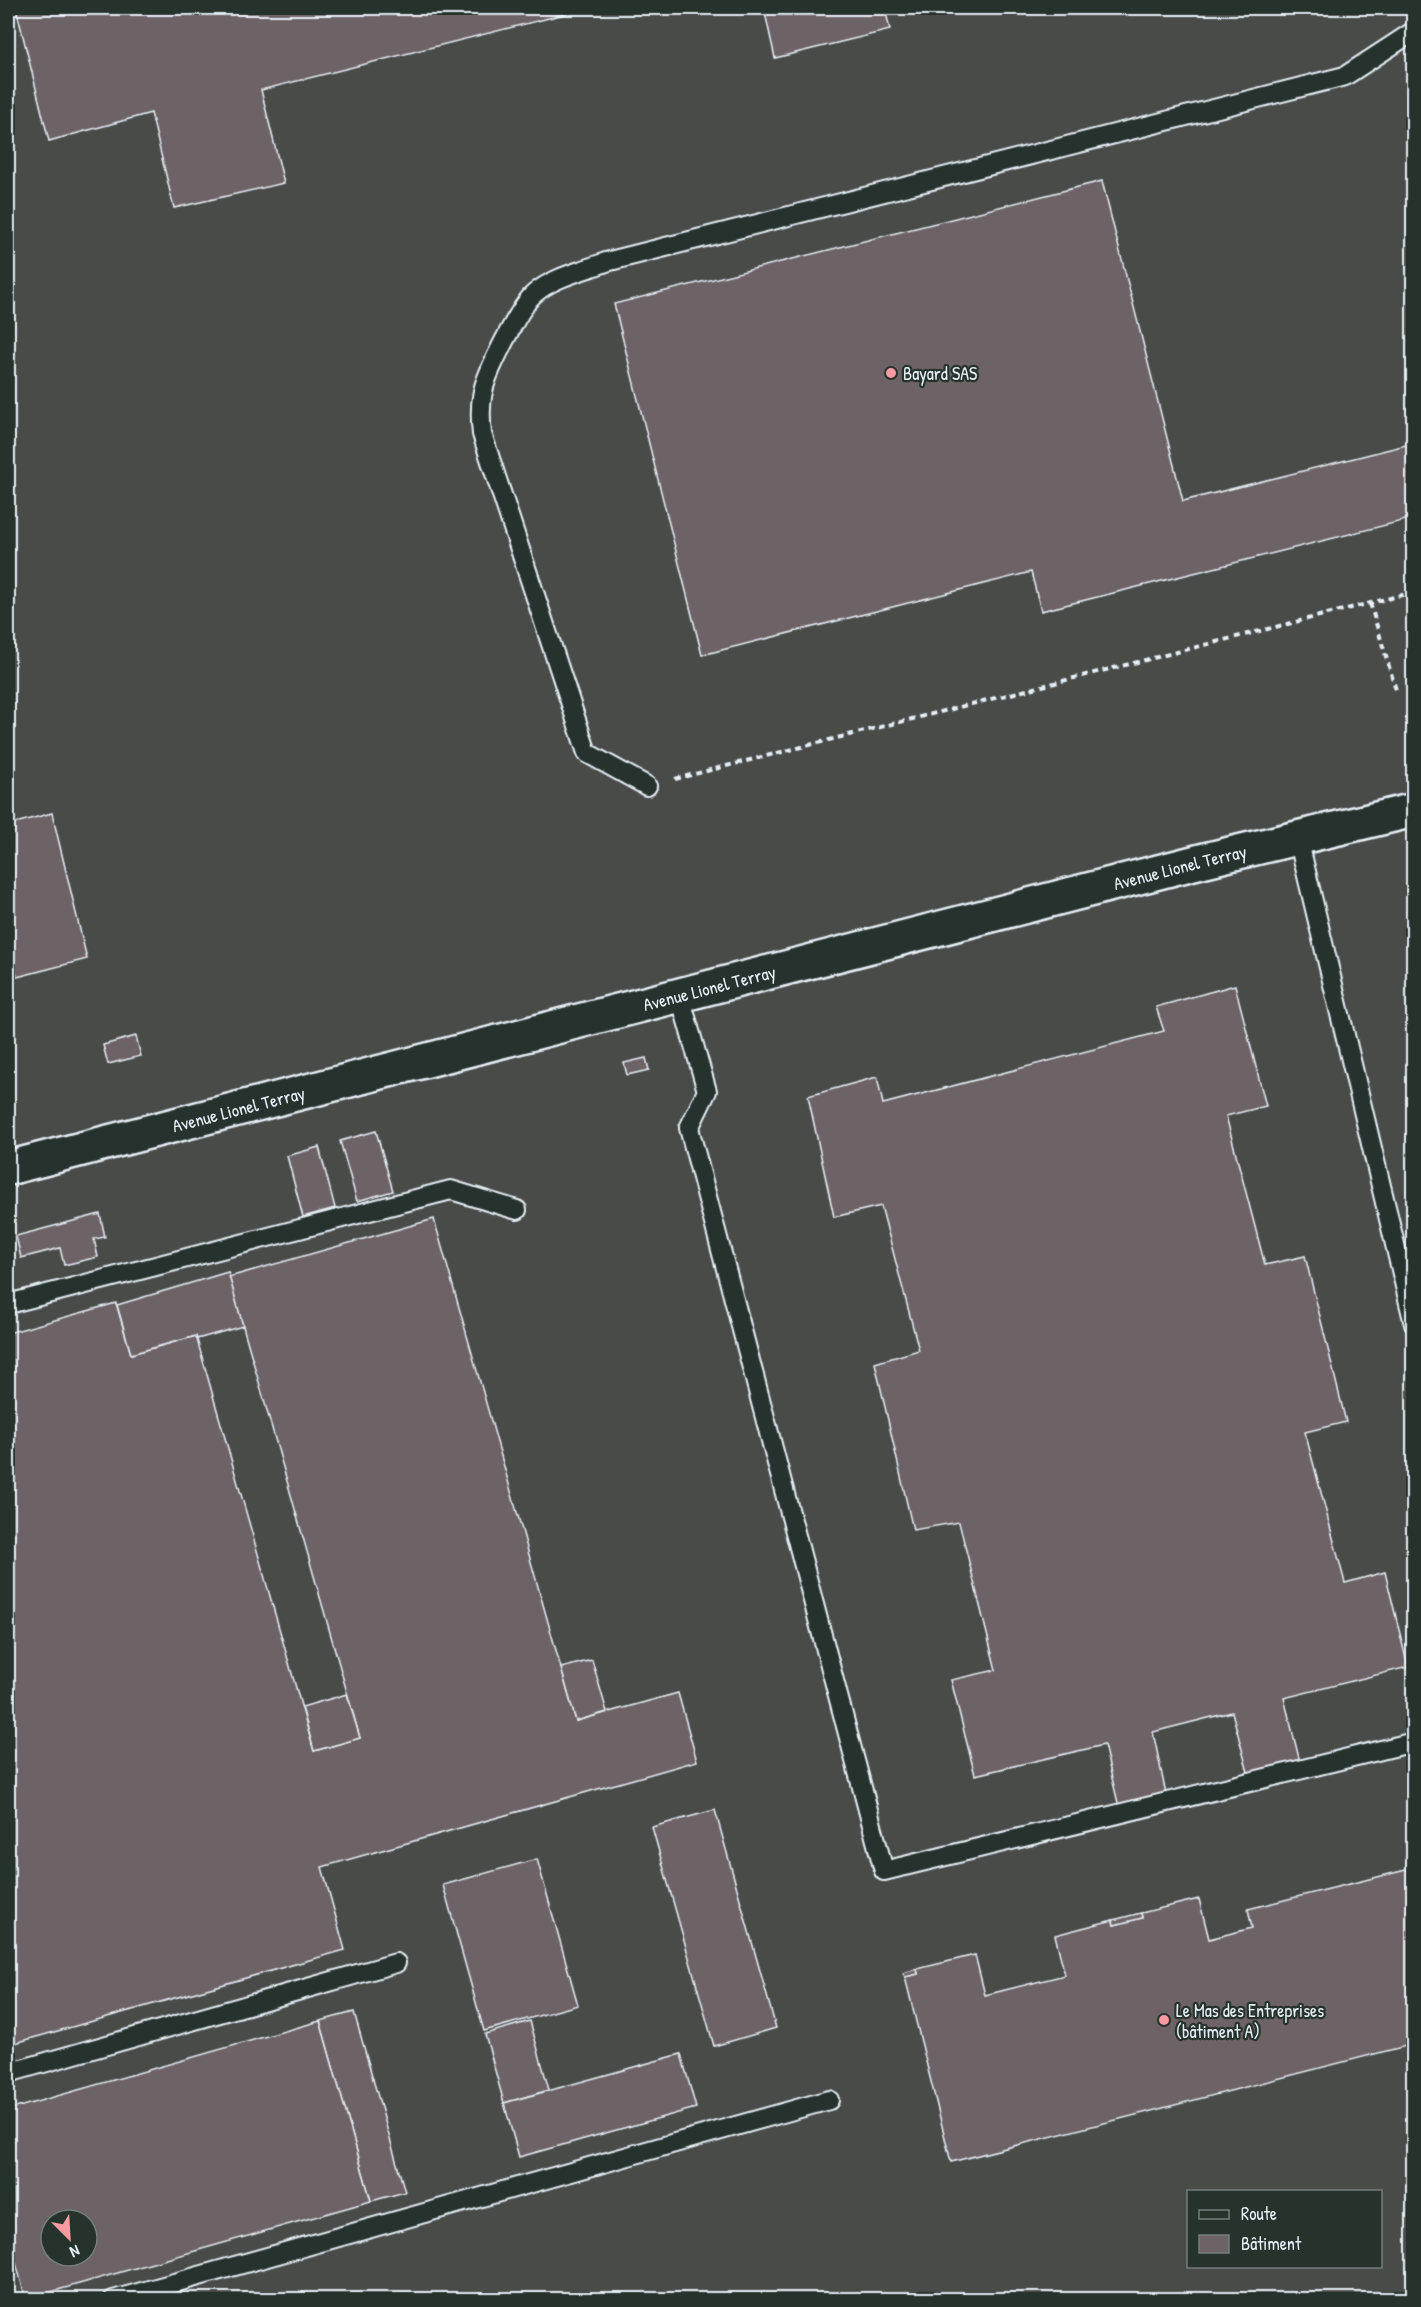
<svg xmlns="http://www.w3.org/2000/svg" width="1421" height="2307" font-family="'Patrick Hand',sans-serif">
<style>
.built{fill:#4a4b4a;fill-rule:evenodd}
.building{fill:#6d6265;stroke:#e8f1f8;stroke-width:1.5;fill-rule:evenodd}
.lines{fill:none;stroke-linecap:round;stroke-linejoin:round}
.lane-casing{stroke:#e8f1f8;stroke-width:22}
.street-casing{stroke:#e8f1f8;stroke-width:38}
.path{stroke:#e8f1f8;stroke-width:4;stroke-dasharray:6 4.5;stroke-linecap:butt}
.lane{stroke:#26332d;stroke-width:18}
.street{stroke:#26332d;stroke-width:33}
.poi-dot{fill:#ff9aa2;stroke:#26332d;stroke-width:2}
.labels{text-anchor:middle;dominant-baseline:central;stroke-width:4.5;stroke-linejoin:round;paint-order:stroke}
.poi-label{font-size:18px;fill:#e8f1f8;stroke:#26332d;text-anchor:start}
.street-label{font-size:18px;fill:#e8f1f8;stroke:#26332d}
</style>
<rect width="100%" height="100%" fill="#3b413e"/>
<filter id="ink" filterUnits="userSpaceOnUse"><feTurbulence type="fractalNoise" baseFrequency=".0167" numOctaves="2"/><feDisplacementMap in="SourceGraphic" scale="12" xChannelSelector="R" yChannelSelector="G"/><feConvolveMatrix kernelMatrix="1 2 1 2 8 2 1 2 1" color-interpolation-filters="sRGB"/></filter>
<g filter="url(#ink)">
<path class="built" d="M 8,8 L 1413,8 L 1413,2299 L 8,2300 ZM 1188,2192 L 1380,2192 L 1380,2266 L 1188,2266 ZM 51,2220 L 87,2220 L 87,2256 L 51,2256 Z"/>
<g class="building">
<path d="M 16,8 L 589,8 L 261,90 L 284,183 L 174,208 L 151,113 L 49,141 Z"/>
<path d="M 764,8 L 885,8 L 890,30 L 775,58 Z"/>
<path d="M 1102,181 L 1183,501 L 1414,443 L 1414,518 L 1041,611 L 1031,572 L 702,655 L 614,304 Z"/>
<path d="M 52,813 L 87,959 L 17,977 L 8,938 L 8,825 Z"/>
<path d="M 1235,985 L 1266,1106 L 1226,1116 L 1265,1265 L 1305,1256 L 1346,1422 L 1305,1432 L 1345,1583 L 1385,1572 L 1408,1667 L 1284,1698 L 1300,1762 L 1249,1776 L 1232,1712 L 1153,1732 L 1166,1794 L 1119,1807 L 1104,1745 L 975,1775 L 951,1680 L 996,1670 L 959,1522 L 913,1530 L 875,1363 L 919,1350 L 881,1206 L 834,1217 L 808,1096 L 877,1077 L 883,1104 L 1164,1031 L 1156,1007 Z"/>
<path d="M 136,1036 L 141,1056 L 108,1064 L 103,1045 Z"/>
<path d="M 646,1058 L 649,1070 L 627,1075 L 624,1063 Z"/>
<path d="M 376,1131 L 393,1191 L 357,1201 L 340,1141 Z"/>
<path d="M 319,1147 L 335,1208 L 303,1217 L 287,1156 Z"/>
<path d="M 100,1214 L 105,1237 L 94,1239 L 98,1257 L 64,1265 L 60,1248 L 21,1258 L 16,1236 Z"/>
<path d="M 434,1219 L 576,1721 L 678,1693 L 697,1761 L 322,1867 L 345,1950 L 8,2045 L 8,1333 L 116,1303 L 131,1354 L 196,1336 L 314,1751 L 360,1738 L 229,1277 Z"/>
<path d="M 228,1272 L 243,1326 L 197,1339 L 196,1336 L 131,1354 L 117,1305 Z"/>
<path d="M 592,1660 L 607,1712 L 576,1721 L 561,1668 Z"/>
<path d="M 347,1694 L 360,1738 L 314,1751 L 302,1707 Z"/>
<path d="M 715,1810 L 776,2028 L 714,2046 L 652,1827 Z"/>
<path d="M 537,1859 L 578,2005 L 484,2031 L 443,1885 Z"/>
<path d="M 1414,1868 L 1414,2044 L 951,2162 L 905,1977 L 918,1974 L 917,1969 L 975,1955 L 985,1995 L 1065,1975 L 1055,1935 L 1113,1920 L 1114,1925 L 1142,1918 L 1141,1913 L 1199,1899 L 1209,1939 L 1252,1928 L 1248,1909 Z"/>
<path d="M 1141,1913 L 1142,1918 L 1114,1925 L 1113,1920 Z"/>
<path d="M 917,1969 L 918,1974 L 905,1977 L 903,1973 Z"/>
<path d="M 354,2012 L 405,2192 L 371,2201 L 320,2021 Z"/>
<path d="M 320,2021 L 371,2201 L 26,2299 L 8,2235 L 8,2110 ZM 51,2220 L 87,2220 L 87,2256 L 51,2256 Z"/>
<path d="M 530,2021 L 549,2090 L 504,2103 L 485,2034 Z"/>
<path d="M 681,2054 L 696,2108 L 519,2157 L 504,2103 Z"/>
</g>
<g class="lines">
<defs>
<g id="lane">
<path d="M 647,786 L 587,753 L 482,434 C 480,417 480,395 487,378 C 494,360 520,306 534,294 C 553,277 583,271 606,262 L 1345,76 L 1414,31"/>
<path d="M 1298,838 L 1414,1324"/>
<path d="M 680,996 L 707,1091 L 689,1128 L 884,1871 L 1414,1742"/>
<path d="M 8,1304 L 451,1190 L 517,1210"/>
<path d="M 8,2073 L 396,1963"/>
<path d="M 113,2300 L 829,2100"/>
</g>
<g id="street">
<path id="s1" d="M 8,1168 L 1201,861 L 1414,810"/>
</g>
</defs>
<use href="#lane" class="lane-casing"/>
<use href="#street" class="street-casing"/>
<g class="path">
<path d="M 1370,603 L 1396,690"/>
<path d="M 675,779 L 1414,592"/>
</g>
<use href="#lane" class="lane"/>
<use href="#street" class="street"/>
</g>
</g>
<g class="poi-dot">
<circle cx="891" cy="373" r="6"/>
<circle cx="1164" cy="2020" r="6"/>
</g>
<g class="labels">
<g class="poi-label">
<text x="903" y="373">Bayard SAS</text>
<text x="1176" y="2010">Le Mas des Entreprises<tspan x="1176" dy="21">(bâtiment A)</tspan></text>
</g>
<g class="street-label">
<text stroke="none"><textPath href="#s1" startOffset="1210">Avenue Lionel Terray</textPath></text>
<text stroke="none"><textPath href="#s1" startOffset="724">Avenue Lionel Terray</textPath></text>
<text stroke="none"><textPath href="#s1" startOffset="238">Avenue Lionel Terray</textPath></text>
</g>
</g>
<rect width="1421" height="2307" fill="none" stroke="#26332d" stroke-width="30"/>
<rect x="15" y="15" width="1391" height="2277" fill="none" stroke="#e8f1f8" stroke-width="2" filter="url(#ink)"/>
<rect x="1187" y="2190" width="195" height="78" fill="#26332d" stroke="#747f7e" stroke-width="1.5"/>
<rect x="1199" y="2210" width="30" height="9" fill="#26332d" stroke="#747f7e" stroke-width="1.5"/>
<text x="1241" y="2220" font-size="18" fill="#e8f1f8">Route</text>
<rect x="1199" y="2235" width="30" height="18" fill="#6d6265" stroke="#747f7e" stroke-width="1.5"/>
<text x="1241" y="2250" font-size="18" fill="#e8f1f8">Bâtiment</text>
<g transform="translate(69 2238) rotate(156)"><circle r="28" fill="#26332d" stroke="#747f7e" stroke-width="1.5"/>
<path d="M0-4.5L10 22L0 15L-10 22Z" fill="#ff9aa2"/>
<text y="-9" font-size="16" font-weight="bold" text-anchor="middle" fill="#e8f1f8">N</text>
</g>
</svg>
